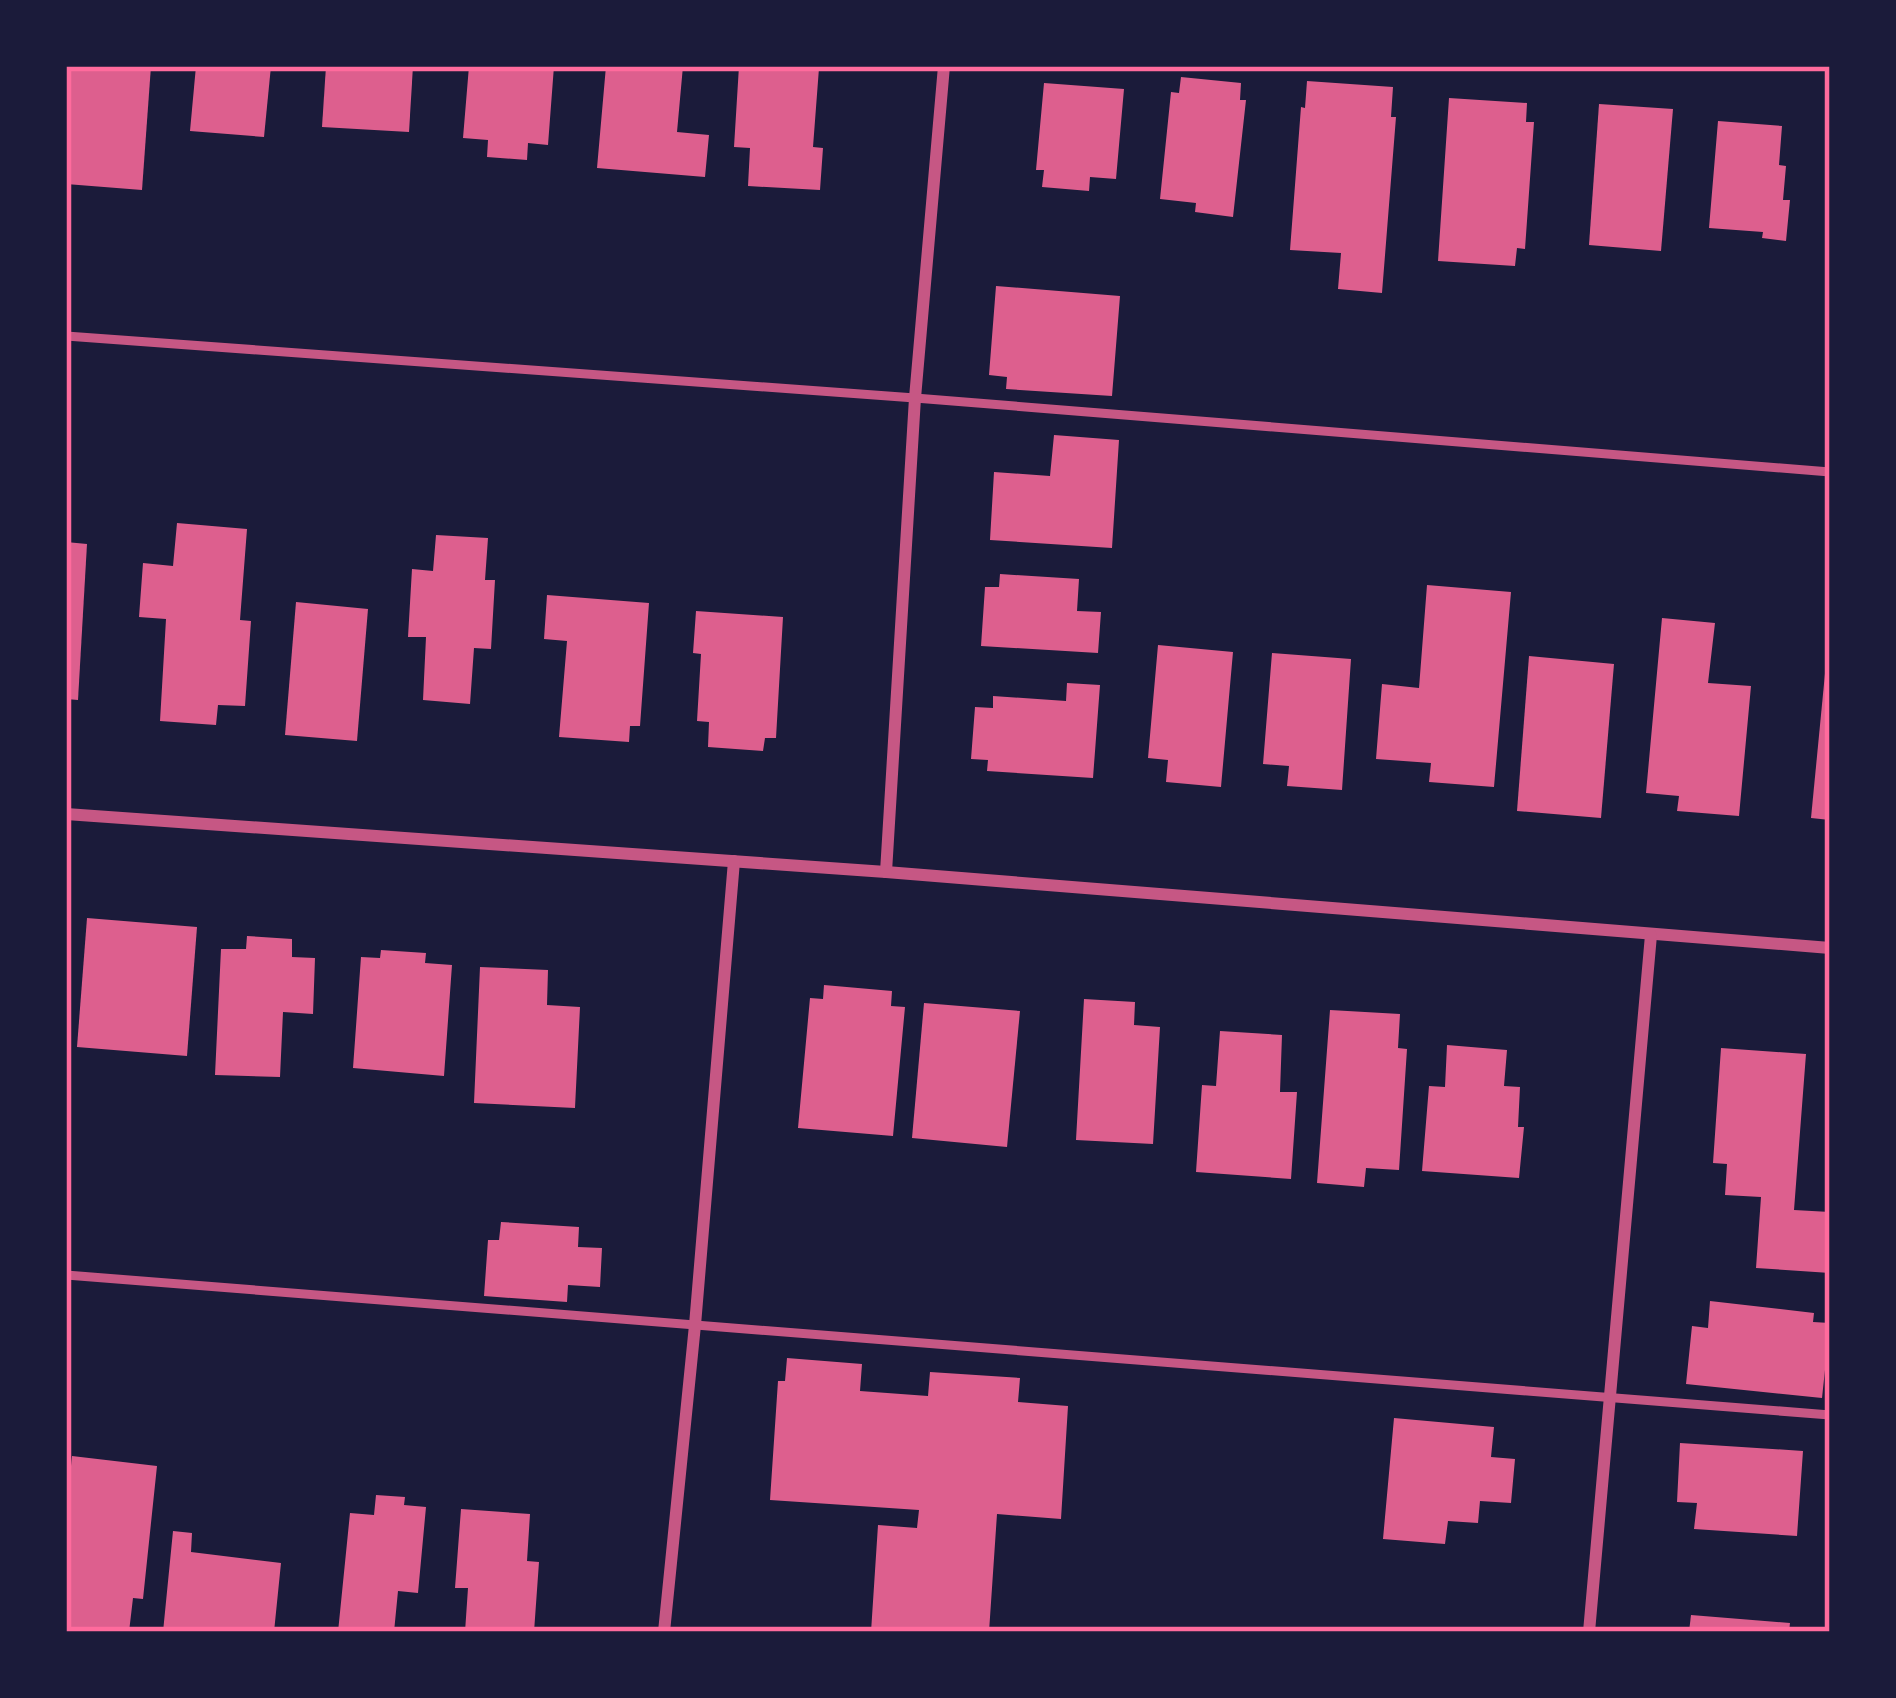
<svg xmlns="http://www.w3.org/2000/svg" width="1896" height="1698" font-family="'Sofia Sans Condensed',sans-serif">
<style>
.building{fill:#dd5f8e}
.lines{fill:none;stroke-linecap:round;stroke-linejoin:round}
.service{stroke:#c65784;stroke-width:9}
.minor{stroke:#c65784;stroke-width:12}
.neatline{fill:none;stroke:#ff6b9d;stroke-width:4.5}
</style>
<rect width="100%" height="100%" fill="#1b1b3a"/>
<g class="building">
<path d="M 66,66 L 151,66 L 142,190 L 66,184 Z"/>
<path d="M 196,66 L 271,66 L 264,137 L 190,131 Z"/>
<path d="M 326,66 L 413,66 L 409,132 L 322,127 Z"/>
<path d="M 469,66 L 554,66 L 548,145 L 528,143 L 527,160 L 487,157 L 488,140 L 463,138 Z"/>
<path d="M 606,66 L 683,66 L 677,132 L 709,135 L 705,177 L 597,168 Z"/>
<path d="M 739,66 L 819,68 L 813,147 L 823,148 L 820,190 L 748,186 L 750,148 L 734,147 Z"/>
<path d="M 1181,77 L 1241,83 L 1240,100 L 1246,100 L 1233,217 L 1195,212 L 1196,203 L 1160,199 L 1171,92 L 1179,93 Z"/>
<path d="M 1307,81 L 1393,87 L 1391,117 L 1396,117 L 1382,293 L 1338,289 L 1341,253 L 1290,250 L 1301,107 L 1305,108 Z"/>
<path d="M 1044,83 L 1124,89 L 1116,179 L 1090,177 L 1089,191 L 1042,187 L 1044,170 L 1036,170 Z"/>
<path d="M 1449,98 L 1527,103 L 1526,122 L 1534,122 L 1525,249 L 1517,248 L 1515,266 L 1438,261 Z"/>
<path d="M 1599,104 L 1673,109 L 1661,251 L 1589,245 Z"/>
<path d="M 1718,121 L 1782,126 L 1779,165 L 1786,166 L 1783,200 L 1790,200 L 1786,241 L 1762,238 L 1763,232 L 1709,228 Z"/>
<path d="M 996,286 L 1120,296 L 1112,396 L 1006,389 L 1007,377 L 989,375 Z"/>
<path d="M 1054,435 L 1119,440 L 1112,548 L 990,540 L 994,472 L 1050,476 Z"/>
<path d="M 177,523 L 247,529 L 240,620 L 251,621 L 245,706 L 218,705 L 216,725 L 160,721 L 166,619 L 139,617 L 143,563 L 173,566 Z"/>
<path d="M 436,535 L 488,538 L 485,580 L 495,580 L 491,649 L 474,648 L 470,704 L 423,700 L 426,637 L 408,637 L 412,569 L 433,571 Z"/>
<path d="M 66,542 L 87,544 L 78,700 L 66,699 Z"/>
<path d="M 1000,574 L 1079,579 L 1077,611 L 1101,612 L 1098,653 L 981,646 L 985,587 L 999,587 Z"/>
<path d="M 1427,585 L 1511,592 L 1494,787 L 1429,782 L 1431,763 L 1376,759 L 1382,684 L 1419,688 Z"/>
<path d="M 547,595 L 649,603 L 640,726 L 630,726 L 629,742 L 559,737 L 567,641 L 544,639 Z"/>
<path d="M 296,602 L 368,609 L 357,741 L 285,735 Z"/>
<path d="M 696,611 L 783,617 L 776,738 L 765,738 L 763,751 L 708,747 L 709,722 L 697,721 L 701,654 L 693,653 Z"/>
<path d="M 1662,618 L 1715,623 L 1708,683 L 1751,686 L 1739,816 L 1677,811 L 1679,796 L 1646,793 Z"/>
<path d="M 1158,645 L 1233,652 L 1221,787 L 1166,782 L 1168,760 L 1148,758 Z"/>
<path d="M 1272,653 L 1351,659 L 1342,790 L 1287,786 L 1289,766 L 1263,764 Z"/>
<path d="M 1827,653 L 1830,653 L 1830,820 L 1811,818 Z"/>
<path d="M 1529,656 L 1614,664 L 1601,818 L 1517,811 Z"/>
<path d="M 1067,683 L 1100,685 L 1093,778 L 987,771 L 988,760 L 971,759 L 975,707 L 993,708 L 993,696 L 1066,701 Z"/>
<path d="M 87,918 L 197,927 L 187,1056 L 77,1047 Z"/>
<path d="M 247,936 L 292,939 L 292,957 L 315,958 L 313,1014 L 283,1012 L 280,1077 L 215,1075 L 221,949 L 246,949 Z"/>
<path d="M 381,950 L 426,953 L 425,963 L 452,965 L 444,1076 L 353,1068 L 361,957 L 380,958 Z"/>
<path d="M 480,967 L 548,970 L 547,1005 L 580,1007 L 575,1108 L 474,1103 Z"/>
<path d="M 824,985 L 892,991 L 891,1006 L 905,1007 L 893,1136 L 798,1128 L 810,998 L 823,999 Z"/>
<path d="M 1084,999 L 1135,1002 L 1134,1025 L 1160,1027 L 1153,1144 L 1076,1140 Z"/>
<path d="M 924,1003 L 1020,1011 L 1007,1147 L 912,1138 Z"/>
<path d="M 1330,1010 L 1400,1014 L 1398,1048 L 1407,1049 L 1399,1170 L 1366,1168 L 1364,1187 L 1317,1183 Z"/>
<path d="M 1220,1031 L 1282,1035 L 1280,1092 L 1297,1092 L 1291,1179 L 1196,1172 L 1202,1085 L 1216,1086 Z"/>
<path d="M 1447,1045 L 1507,1050 L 1504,1086 L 1520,1087 L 1518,1127 L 1524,1127 L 1519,1178 L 1422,1171 L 1429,1086 L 1445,1087 Z"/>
<path d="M 1721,1048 L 1806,1054 L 1794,1210 L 1830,1212 L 1830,1273 L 1756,1268 L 1761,1197 L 1725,1195 L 1727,1164 L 1713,1163 Z"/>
<path d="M 501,1222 L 579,1227 L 578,1247 L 602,1248 L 600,1287 L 568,1285 L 567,1302 L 484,1296 L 488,1240 L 499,1240 Z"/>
<path d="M 1710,1301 L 1814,1313 L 1813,1322 L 1830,1323 L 1822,1398 L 1686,1384 L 1692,1326 L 1708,1328 Z"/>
<path d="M 787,1358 L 862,1364 L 860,1391 L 928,1396 L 930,1372 L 1020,1378 L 1018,1402 L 1068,1406 L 1061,1519 L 997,1514 L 989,1632 L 871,1632 L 878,1525 L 917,1528 L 919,1510 L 770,1500 L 778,1381 L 785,1381 Z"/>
<path d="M 1394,1418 L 1494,1427 L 1491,1457 L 1515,1459 L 1511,1503 L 1480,1501 L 1478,1523 L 1448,1521 L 1445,1544 L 1383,1539 Z"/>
<path d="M 1680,1443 L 1803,1451 L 1797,1536 L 1694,1529 L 1697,1503 L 1677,1502 Z"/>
<path d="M 72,1456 L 157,1466 L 143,1599 L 133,1598 L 129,1632 L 66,1631 L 66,1516 Z"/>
<path d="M 376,1495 L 405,1497 L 404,1505 L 426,1507 L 418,1593 L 398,1591 L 394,1632 L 338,1632 L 350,1513 L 374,1515 Z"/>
<path d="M 461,1509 L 530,1514 L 527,1561 L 539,1562 L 534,1632 L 465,1632 L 468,1588 L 455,1588 Z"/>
<path d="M 173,1531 L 192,1533 L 191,1552 L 281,1563 L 274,1632 L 163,1632 Z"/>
<path d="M 1691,1615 L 1790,1623 L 1789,1632 L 1689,1632 Z"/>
</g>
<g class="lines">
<g class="service">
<path d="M 66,336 L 915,398 L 1830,472"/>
<path d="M 66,1275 L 1830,1415"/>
</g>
<g class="minor">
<path d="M 66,814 L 886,872 L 1830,948"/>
<path d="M 886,872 L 915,398 L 944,66"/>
<path d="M 664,1632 L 695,1325 L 734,861"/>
<path d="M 1589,1632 L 1651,935"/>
</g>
</g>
<rect width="1896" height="1698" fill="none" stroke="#1b1b3a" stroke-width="138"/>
<rect x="69" y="69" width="1758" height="1560" class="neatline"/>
</svg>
